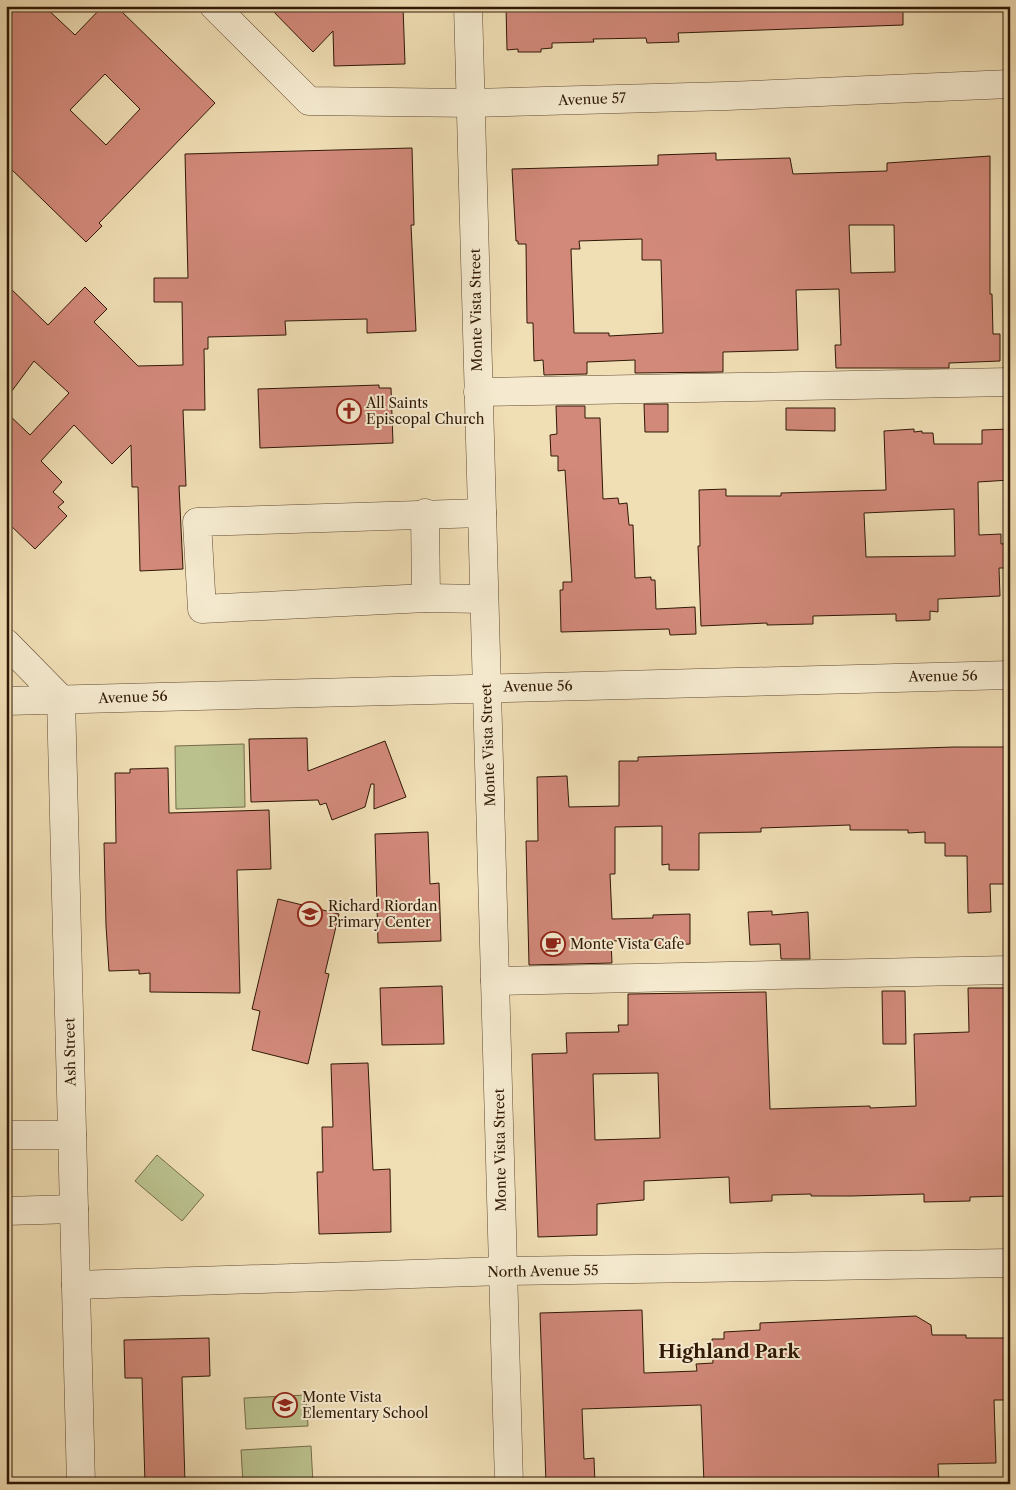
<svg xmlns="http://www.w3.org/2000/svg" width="1016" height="1490" font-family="'Libre Caslon Text',serif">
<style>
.green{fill:#bac18d;stroke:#756c4a}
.building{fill:#d2897a;stroke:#301806;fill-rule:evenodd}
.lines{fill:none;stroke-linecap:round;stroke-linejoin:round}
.minor-casing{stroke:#604a32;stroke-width:29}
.minor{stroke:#f5eacf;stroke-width:28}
.labels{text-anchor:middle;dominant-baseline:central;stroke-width:4;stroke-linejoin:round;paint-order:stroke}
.street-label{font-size:14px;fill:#301806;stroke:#f5eacf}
.poi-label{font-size:14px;fill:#301806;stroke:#f5eacf;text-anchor:start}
.district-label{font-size:19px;font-weight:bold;fill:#301806;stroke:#f5eacf}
</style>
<rect width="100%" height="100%" fill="#f0deb5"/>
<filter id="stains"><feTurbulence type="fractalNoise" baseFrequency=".004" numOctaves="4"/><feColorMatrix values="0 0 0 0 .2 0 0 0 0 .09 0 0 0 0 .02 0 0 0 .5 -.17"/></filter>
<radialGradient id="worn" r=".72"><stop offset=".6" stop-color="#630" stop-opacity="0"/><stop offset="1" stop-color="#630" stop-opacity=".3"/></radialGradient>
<g class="green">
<path d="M 244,744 L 245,807 L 176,809 L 175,746 Z"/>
<path d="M 157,1155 L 204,1195 L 182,1221 L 135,1181 Z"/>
<path d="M 306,1395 L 308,1426 L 246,1429 L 244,1398 Z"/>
<path d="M 311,1446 L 313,1484 L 243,1484 L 241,1450 Z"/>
</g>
<g class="building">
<path d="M 6,6 L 44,6 L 75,35 L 103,6 L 116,6 L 215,103 L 99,223 L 102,226 L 86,242 L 6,164 ZM 105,74 L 140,109 L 106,145 L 70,110 Z"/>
<path d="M 268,6 L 403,6 L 405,64 L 334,66 L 333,31 L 313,52 Z"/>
<path d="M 506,6 L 903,6 L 903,25 L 678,33 L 679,42 L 647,43 L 646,38 L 593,39 L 594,42 L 552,43 L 552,48 L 541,49 L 541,52 L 518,52 L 518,49 L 507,50 Z"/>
<path d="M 412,148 L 414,225 L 411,225 L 416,331 L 367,333 L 367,319 L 285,321 L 286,335 L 208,337 L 208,349 L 204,349 L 205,410 L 183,410 L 186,486 L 179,486 L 183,569 L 140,571 L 138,487 L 132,487 L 131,445 L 112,464 L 74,425 L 41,461 L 62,482 L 53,492 L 64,502 L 58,507 L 67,516 L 35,549 L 6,521 L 6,412 L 30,435 L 69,393 L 34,361 L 6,399 L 6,284 L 48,325 L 85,287 L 107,309 L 94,322 L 138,366 L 183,365 L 182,302 L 154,302 L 154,278 L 188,278 L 185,154 Z"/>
<path d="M 716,153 L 716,160 L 790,158 L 793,174 L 887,171 L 887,163 L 990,156 L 990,294 L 992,294 L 993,334 L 1000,334 L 1000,361 L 949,363 L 949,368 L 836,368 L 835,345 L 841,345 L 839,289 L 796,290 L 798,350 L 723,352 L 723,372 L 635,373 L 635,360 L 587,362 L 587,374 L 544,375 L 543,360 L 534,361 L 533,323 L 527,323 L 526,244 L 518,244 L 518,241 L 516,241 L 512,169 L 658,165 L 658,155 ZM 849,225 L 894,225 L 895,272 L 851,273 ZM 642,239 L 642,260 L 661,260 L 663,333 L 609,336 L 609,333 L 574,333 L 571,249 L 580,249 L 579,241 Z"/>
<path d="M 379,385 L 379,388 L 391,388 L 393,443 L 260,448 L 258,389 Z"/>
<path d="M 644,404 L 668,404 L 668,432 L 645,432 Z"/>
<path d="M 556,406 L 585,406 L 585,418 L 600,418 L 603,499 L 618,498 L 619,504 L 627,503 L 629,525 L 633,525 L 635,578 L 651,577 L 651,580 L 655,580 L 656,609 L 695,607 L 696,634 L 670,635 L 669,629 L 561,632 L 560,590 L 563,590 L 563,582 L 572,582 L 565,470 L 558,471 L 558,456 L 551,456 L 550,435 L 557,434 Z"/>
<path d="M 786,408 L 835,408 L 835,431 L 786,430 Z"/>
<path d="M 914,429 L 914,432 L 922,431 L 922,433 L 933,433 L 934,444 L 982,444 L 982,430 L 1010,429 L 1010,480 L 978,482 L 979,535 L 1001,534 L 1001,544 L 1009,543 L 1009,568 L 999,568 L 1000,596 L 938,599 L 938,612 L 930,611 L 930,620 L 896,621 L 896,614 L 813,616 L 813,624 L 767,625 L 767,623 L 701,626 L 698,546 L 700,546 L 699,490 L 726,489 L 726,496 L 781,496 L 781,493 L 886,490 L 884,431 ZM 954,509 L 955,556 L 866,557 L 864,513 Z"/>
<path d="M 307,738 L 308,771 L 385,741 L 406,797 L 374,809 L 374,784 L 371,784 L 365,807 L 332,820 L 326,803 L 320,805 L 318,800 L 251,802 L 249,739 Z"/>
<path d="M 954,747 L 1007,747 L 1010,884 L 990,884 L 991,912 L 968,913 L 967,856 L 945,856 L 945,843 L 925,843 L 925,832 L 908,833 L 908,830 L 850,830 L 850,825 L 761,828 L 761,832 L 699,833 L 699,870 L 669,870 L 669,864 L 662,865 L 662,826 L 615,827 L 615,874 L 610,874 L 612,919 L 653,918 L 653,915 L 690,914 L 690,944 L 654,946 L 654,940 L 611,941 L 612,963 L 529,965 L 526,841 L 538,841 L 537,777 L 567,776 L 569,807 L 619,806 L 619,761 L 638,761 L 638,757 Z"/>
<path d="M 168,768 L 169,813 L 269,810 L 271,869 L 237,870 L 240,993 L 150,992 L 150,973 L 139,974 L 139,970 L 109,971 L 106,926 L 104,843 L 116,843 L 115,773 L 130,773 L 130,769 Z"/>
<path d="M 428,832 L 430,884 L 439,883 L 441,941 L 378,943 L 375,834 Z"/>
<path d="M 278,899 L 339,914 L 325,973 L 329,974 L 308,1064 L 252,1050 L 260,1011 L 252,1009 Z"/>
<path d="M 772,911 L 772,915 L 808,912 L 810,959 L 781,959 L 780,944 L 750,945 L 748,912 Z"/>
<path d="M 442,986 L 444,1044 L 382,1045 L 380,988 Z"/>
<path d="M 968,988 L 1010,988 L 1010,1196 L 970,1197 L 970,1201 L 924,1202 L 924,1194 L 851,1196 L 811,1196 L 811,1194 L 772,1195 L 772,1201 L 730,1203 L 729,1177 L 644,1181 L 644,1200 L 597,1204 L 597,1235 L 538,1237 L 532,1054 L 567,1053 L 566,1033 L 619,1032 L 618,1025 L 628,1025 L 628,994 L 766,992 L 770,1109 L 870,1106 L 870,1108 L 916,1106 L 914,1034 L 969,1032 ZM 658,1073 L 660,1138 L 595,1140 L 593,1074 Z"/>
<path d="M 882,991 L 905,991 L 906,1044 L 883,1044 Z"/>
<path d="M 368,1063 L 373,1170 L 390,1169 L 391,1232 L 319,1234 L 317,1172 L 323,1172 L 322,1127 L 333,1127 L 331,1064 Z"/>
<path d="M 642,1310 L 644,1373 L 697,1371 L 696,1364 L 713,1363 L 712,1339 L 724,1339 L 724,1332 L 760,1330 L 760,1323 L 916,1316 L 931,1325 L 932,1335 L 966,1335 L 966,1338 L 1010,1338 L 1010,1400 L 994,1400 L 996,1463 L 938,1464 L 939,1484 L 704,1484 L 701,1405 L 582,1409 L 584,1459 L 594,1458 L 595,1484 L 546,1484 L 540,1313 Z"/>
<path d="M 209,1338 L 210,1376 L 182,1377 L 185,1484 L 145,1484 L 142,1378 L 125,1378 L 124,1340 Z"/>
</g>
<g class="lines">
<defs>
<g id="minor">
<path d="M 214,6 L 309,101 L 471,103 L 727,96 L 1010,84"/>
<path d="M 468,6 L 509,1484"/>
<path d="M 478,392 L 1010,382"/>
<path d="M 425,513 L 426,598"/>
<path d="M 482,513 L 197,522 L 202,609 L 426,598 L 484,599"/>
<path d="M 6,643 L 61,699 L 81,1484"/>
<path d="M 6,701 L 1010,675"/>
<path d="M 495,981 L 1010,970"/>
<path d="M 6,1135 L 72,1135"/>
<path d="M 6,1211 L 74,1209"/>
<path d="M 76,1285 L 503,1271 L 1010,1263"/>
</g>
</defs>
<use href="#minor" class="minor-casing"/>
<use href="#minor" class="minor"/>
</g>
<defs>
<symbol id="church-ring" viewBox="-11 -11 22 22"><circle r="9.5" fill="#f5eacf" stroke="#8f2418" stroke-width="1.5"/><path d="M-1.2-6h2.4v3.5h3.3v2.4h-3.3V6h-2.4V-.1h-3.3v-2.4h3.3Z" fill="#8f2418"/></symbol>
<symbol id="school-ring" viewBox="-11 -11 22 22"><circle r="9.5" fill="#f5eacf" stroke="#8f2418" stroke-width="1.5"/><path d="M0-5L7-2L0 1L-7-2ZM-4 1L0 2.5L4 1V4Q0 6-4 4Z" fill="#8f2418"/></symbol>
<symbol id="cafe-ring" viewBox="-11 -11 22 22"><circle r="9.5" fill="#f5eacf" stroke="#8f2418" stroke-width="1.5"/><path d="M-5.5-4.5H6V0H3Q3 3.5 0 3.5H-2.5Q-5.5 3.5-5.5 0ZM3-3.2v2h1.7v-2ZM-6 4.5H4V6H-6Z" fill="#8f2418"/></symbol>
</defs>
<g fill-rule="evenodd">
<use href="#church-ring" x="335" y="397" width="28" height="28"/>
<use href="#school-ring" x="296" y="900" width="28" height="28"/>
<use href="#cafe-ring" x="539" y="930" width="28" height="28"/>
<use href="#school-ring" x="271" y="1391" width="28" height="28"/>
</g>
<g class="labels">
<g class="street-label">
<text transform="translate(592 99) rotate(-2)">Avenue 57</text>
<text transform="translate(476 310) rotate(-91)">Monte Vista Street</text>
<text transform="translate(943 676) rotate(-1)">Avenue 56</text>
<text transform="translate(538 686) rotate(-1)">Avenue 56</text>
<text transform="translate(133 697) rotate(-2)">Avenue 56</text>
<text transform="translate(488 745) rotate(-92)">Monte Vista Street</text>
<text transform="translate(70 1052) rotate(-91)">Ash Street</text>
<text transform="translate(500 1150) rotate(-91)">Monte Vista Street</text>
<text transform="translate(543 1271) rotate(-1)">North Avenue 55</text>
</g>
<g class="poi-label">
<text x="366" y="403">All Saints<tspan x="366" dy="16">Episcopal Church</tspan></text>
<text x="328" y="906">Richard Riordan<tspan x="328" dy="16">Primary Center</tspan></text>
<text x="570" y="944">Monte Vista Cafe</text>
<text x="302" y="1397">Monte Vista<tspan x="302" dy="16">Elementary School</tspan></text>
</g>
<g class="district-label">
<text x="729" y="1351">Highland Park</text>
</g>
</g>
<rect width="1016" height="1490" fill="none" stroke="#f0deb5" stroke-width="25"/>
<rect x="8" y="8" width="1001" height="1475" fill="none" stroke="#301806" stroke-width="2.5"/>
<rect x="12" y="12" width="991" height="1465" fill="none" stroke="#301806"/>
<rect width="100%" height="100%" filter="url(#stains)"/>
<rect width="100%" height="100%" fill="url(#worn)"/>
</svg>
